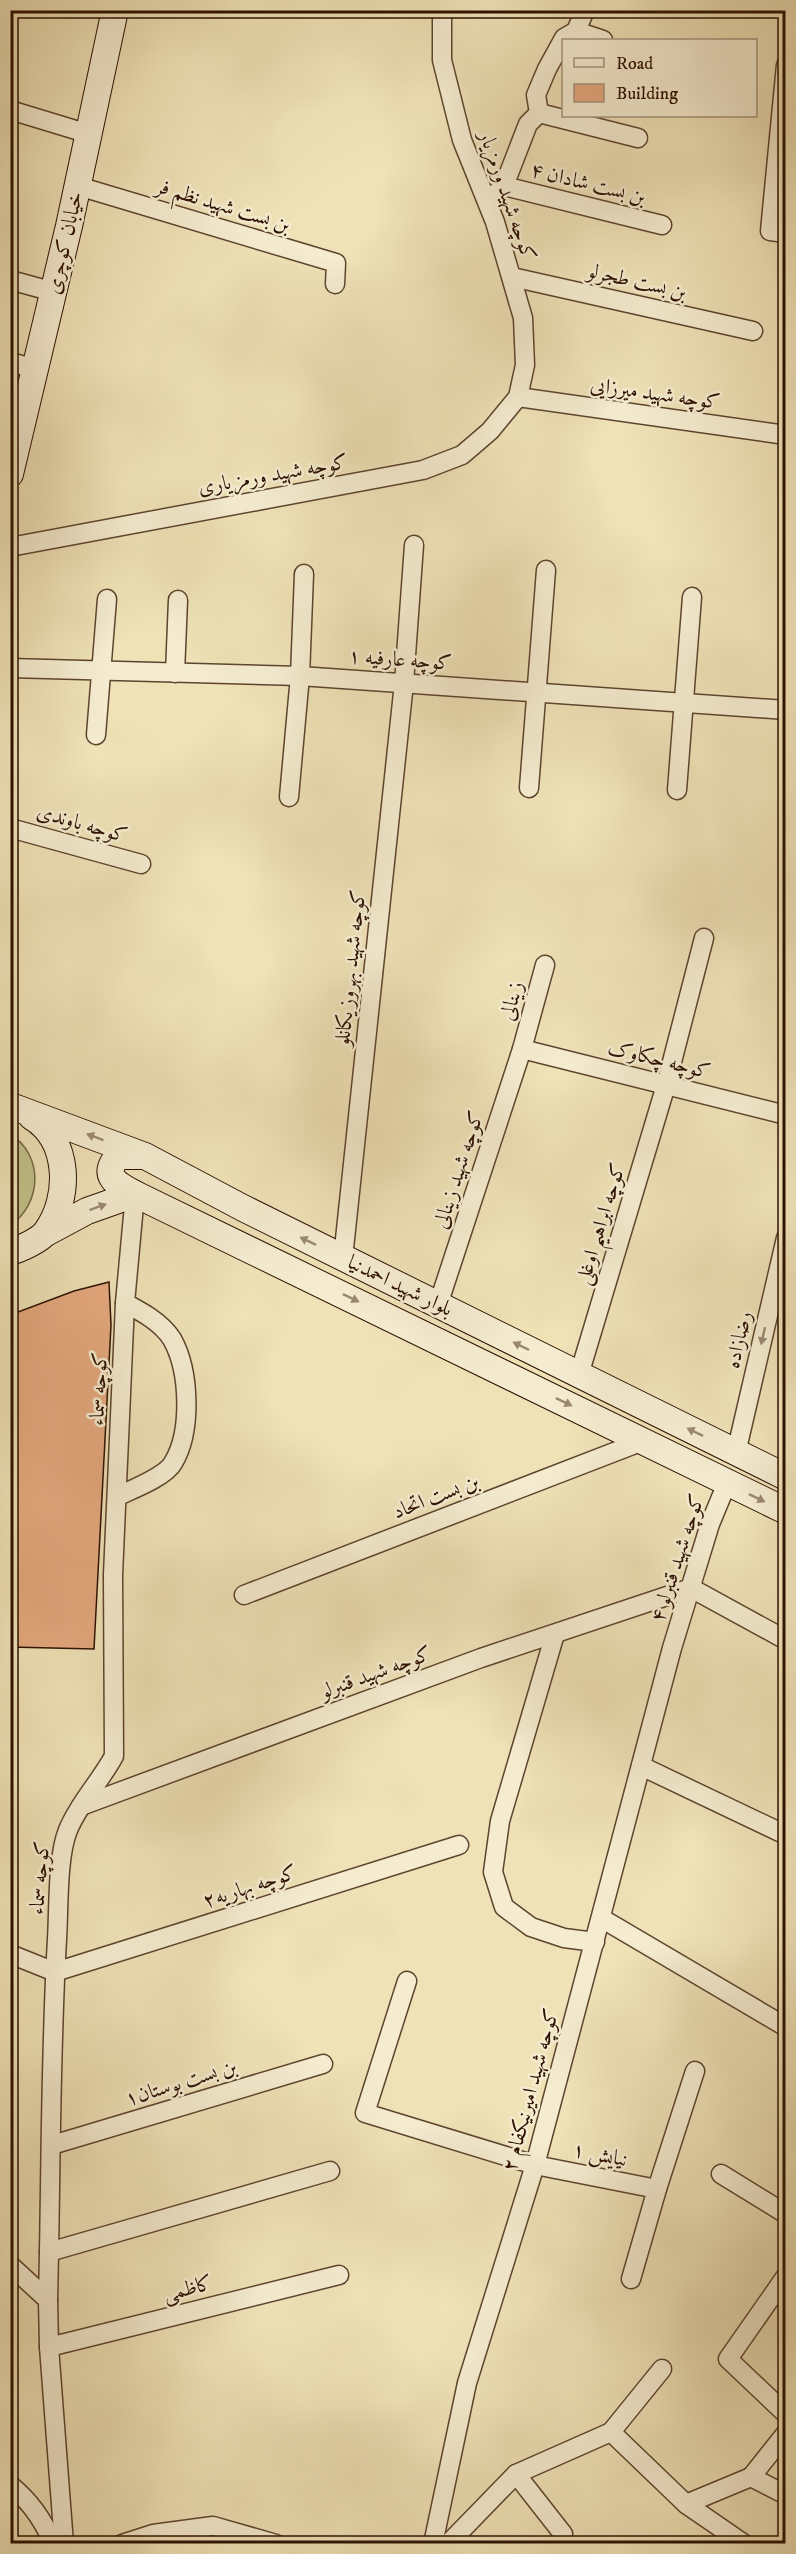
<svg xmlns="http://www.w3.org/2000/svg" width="796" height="2554" font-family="'IM FELL DW Pica',Amiri,serif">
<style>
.green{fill:#c1c189;stroke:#766845;stroke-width:1.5}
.building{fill:#e5a87e;stroke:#2c1001;stroke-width:1.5}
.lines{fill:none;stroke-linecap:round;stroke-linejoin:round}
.street-casing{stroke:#5d442e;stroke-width:21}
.secondary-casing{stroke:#2c1001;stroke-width:28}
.street{stroke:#f5ecd0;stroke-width:18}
.secondary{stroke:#f5ecd0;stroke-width:26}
.oneway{fill:#9b8973}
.labels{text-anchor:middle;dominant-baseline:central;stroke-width:5;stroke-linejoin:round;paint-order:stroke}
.street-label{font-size:21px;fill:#2c1001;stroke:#f5ecd0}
</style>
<rect width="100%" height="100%" fill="#efe2b7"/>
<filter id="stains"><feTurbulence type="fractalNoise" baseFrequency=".00333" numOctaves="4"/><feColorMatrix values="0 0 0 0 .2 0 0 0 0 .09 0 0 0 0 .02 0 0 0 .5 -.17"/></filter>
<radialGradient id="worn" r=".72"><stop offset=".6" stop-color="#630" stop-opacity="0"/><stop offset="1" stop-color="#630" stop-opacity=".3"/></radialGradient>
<path class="green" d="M 10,1134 C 44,1155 42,1203 11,1225 Z"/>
<path class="building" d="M 109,1282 L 111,1325 L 94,1649 L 10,1647 L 10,1315 L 74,1291 Z"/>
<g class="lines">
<defs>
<g id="street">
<path d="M 576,31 L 603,40"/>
<path d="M 786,65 L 770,231 L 786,233"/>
<path d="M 10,110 L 89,134"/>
<path d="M 539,113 L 638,138"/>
<path d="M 78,186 L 336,263 L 335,284"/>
<path d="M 504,186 L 662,225"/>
<path d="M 487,201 L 504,186 L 528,124 L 539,113 L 536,95 L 547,69 L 564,38 L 576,31 L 585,10"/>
<path d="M 512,277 L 753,331"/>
<path d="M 10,280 L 54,292"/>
<path d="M 10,362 L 36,369"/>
<path d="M 518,397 L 786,435"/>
<path d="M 10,547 L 423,470 L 462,455 L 490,431 L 518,397 L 525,365 L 523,318 L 495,222 L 462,140 L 442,60 L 442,10"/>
<path d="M 10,668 L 300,676 L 786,710"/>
<path d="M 175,673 L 178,600"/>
<path d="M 96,735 L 107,599"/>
<path d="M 529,788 L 546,570"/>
<path d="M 677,790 L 692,597"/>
<path d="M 289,797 L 300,676 L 304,574"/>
<path d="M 10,828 L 141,864"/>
<path d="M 522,1049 L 786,1115"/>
<path d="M 343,1258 L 404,683 L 414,545"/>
<path d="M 438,1305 L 522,1049 L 545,965"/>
<path d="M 579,1375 L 666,1085 L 704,938"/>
<path d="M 736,1453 L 786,1238"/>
<path d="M 118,1496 C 133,1489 165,1477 173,1463 C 192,1432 190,1371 172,1339 C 161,1322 142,1312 125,1303"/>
<path d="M 244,1595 L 643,1441"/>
<path d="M 555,1634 L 500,1821 L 493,1872 L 504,1907 L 531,1927 L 564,1938 L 595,1942"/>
<path d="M 641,1766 L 786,1835"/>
<path d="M 81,1806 L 481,1658 L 691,1588 L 786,1640"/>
<path d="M 601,1918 L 786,2027"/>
<path d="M 10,1954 L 55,1972 L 459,1845"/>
<path d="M 407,1981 L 365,2113 L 535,2165 L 657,2189"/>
<path d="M 52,2145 L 323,2064"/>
<path d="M 721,2174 L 786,2214"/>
<path d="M 49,2252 L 330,2171"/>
<path d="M 10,2265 L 48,2300"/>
<path d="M 786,2276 L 728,2359 L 786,2414"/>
<path d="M 631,2279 L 657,2189 L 695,2071"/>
<path d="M 49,2347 L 339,2275"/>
<path d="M 611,2432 L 662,2369"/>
<path d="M 516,2474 L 563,2534"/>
<path d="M 751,2477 L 786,2433"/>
<path d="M 10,2485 C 30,2501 44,2521 53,2544"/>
<path d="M 686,2504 L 744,2544"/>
<path d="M 64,2544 L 49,2347 L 48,2300 C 51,2180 50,2059 57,1939 C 59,1908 57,1857 68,1830 C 79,1803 100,1782 114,1756 L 113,1575 L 125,1303 L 135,1194"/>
<path d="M 122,2544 L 153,2534 L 213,2526 L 276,2544"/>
<path d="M 433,2544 L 467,2383 L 535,2165 L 672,1648 L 710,1524 L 727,1483"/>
<path d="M 448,2544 L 516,2474 L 611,2432 L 686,2504 L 751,2477 L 786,2495"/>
</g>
<g id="secondary">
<path d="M 10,474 L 69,226 L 115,10"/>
<path d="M 11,1106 L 145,1156 L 243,1208 L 786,1477"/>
<path d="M 135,1194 C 116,1184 101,1176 118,1156 L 142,1156"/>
<path d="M 46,1233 L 87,1211 L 135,1194 L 786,1511"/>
<path d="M 10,1252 C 21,1249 40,1240 46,1232 C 71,1198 70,1140 32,1117"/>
</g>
</defs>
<use href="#street" class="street-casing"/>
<use href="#secondary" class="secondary-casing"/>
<use href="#street" class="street"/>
<use href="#secondary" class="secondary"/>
</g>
<defs><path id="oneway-solid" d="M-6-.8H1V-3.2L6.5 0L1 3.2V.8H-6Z" transform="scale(1.5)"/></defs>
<g class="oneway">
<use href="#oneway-solid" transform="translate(95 1137) rotate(-159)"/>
<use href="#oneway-solid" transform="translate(98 1207) rotate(-20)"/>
<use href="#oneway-solid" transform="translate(308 1241) rotate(-154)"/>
<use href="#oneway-solid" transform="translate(351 1298) rotate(26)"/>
<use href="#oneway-solid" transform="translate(763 1336) rotate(103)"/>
<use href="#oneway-solid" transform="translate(521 1346) rotate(-154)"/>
<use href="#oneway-solid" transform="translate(564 1402) rotate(26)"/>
<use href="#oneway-solid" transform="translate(695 1432) rotate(-154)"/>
<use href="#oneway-solid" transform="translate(757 1498) rotate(26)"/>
</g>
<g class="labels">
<g class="street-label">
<text transform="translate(588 184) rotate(14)">بن بست شادان ۴</text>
<text transform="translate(507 196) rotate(71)">کوچه شهید ورمزیار</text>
<text transform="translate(223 206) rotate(17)">بن بست شهید نظم فر</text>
<text transform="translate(65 243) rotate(-77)">خیابان کوچری</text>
<text transform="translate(637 282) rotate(13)">بن بست طجرلو</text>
<text transform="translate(655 394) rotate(8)">کوچه شهید میرزایی</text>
<text transform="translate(273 475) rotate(-10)">کوچه شهید ورمزیاری</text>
<text transform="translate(400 660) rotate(4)">کوچه عارفیه ۱</text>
<text transform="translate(82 824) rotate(16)">کوچه باوندی</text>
<text transform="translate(351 968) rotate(-84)">کوچه شهید بهروز یکانلو</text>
<text transform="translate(512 1001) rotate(-75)">زینالی</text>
<text transform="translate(659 1060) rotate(14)">کوچه چکاوک</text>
<text transform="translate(459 1170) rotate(-72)">کوچه شهید زینالی</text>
<text transform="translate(601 1224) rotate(-73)">کوچه ابراهیم اوغلی</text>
<text transform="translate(400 1286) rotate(26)">بلوار شهید احمدنیا</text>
<text transform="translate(739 1340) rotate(-77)">رضازاده</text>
<text transform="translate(99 1389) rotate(-87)">کوچه سماء</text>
<text transform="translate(436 1497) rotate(-21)">بن بست اتحاد</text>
<text transform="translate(678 1558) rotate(-72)">کوچه شهید قنبرلو ۴</text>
<text transform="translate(376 1673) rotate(-20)">کوچه شهید قنبرلو</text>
<text transform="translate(40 1878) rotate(-85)">کوچه سماء</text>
<text transform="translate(250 1887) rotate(-18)">کوچه بهاریه۲</text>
<text transform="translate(181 2083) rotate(-17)">بن بست بوستان۱</text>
<text transform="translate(531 2090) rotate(-75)">کوچه شهید امیرنیکفام ۲</text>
<text transform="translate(600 2155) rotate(11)">نیایش ۱</text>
<text transform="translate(188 2289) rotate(-14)">کاظمی</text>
</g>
</g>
<rect width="796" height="2554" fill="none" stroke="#efe2b7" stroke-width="36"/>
<rect x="12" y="12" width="772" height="2530" fill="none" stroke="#2c1001" stroke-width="3"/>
<rect x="18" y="18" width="760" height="2518" fill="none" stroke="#2c1001" stroke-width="1.5"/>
<rect x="562" y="39" width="195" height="78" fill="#f5ecd0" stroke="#a5947d" stroke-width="1.5"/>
<rect x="574" y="58" width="30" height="9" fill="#f5ecd0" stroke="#a5947d" stroke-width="1.5"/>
<text x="616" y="69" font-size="18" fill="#2c1001">Road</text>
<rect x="574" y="84" width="30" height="18" fill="#e5a87e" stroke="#a5947d" stroke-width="1.5"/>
<text x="616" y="99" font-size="18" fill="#2c1001">Building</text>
<rect width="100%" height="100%" filter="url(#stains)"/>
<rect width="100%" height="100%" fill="url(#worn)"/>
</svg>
